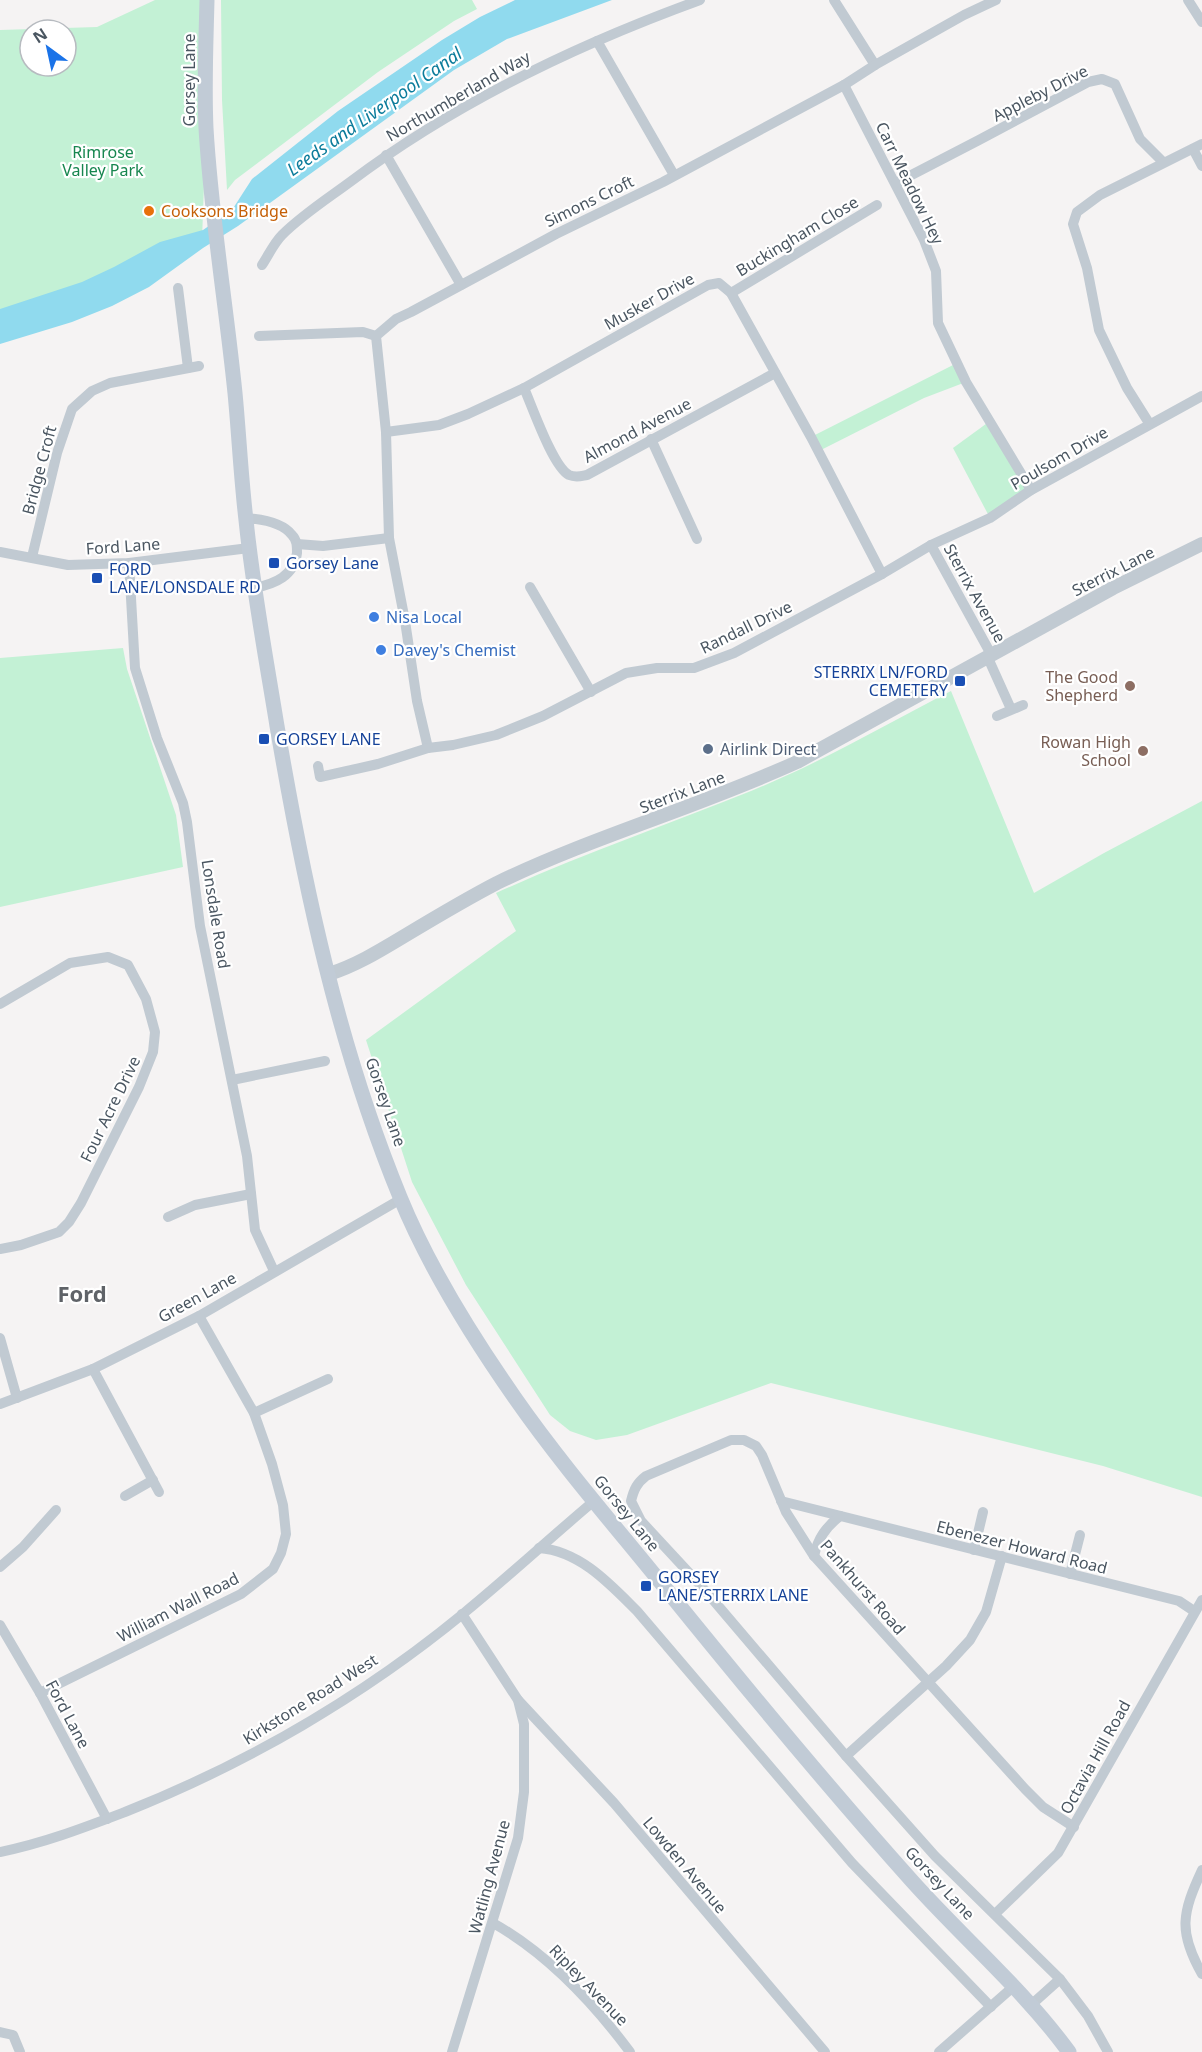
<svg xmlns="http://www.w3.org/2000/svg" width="1202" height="2052" font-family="'Noto Sans',sans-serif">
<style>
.green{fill:#c3f1d5;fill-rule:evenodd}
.water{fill:#90daee}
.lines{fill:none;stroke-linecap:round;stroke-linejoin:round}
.minor{stroke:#c1cad2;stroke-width:10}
.tertiary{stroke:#c1cad2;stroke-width:14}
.secondary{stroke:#c1cbd6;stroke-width:15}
.food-dot{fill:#e8710a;stroke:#fff;stroke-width:2}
.transit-dot{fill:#1a4fb4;stroke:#fff;stroke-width:2}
.shop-dot{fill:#3f7fe0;stroke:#fff;stroke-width:2}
.education-dot{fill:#8d6e63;stroke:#fff;stroke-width:2}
.service-dot{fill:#5c6f8a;stroke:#fff;stroke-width:2}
.labels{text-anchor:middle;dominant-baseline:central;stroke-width:4.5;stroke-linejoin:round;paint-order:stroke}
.street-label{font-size:16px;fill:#4a5661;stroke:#fff}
.park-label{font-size:16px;fill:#17864f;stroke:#fff}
.food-label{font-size:16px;fill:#c56008;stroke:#fff;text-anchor:start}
.transit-label{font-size:16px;fill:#164399;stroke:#fff;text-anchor:start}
.shop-label{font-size:16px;fill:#366cbe;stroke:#fff;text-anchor:start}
.education-label{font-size:16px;fill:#785e54;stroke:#fff;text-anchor:end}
.service-label{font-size:16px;fill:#4e5e75;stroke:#fff;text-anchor:start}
.water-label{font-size:18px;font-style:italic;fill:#0c7c9b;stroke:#fff}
.district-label{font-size:22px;font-weight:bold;fill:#5f6368;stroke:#fff}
</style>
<rect width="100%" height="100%" fill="#f5f3f3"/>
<g class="green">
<path d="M 155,0 L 207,0 L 206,129 L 202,240 L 0,327 L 0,30 L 97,27 ZM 30,30 L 66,30 L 66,66 L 30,66 Z"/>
<path d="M 221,0 L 472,0 L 477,9 L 454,21 L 378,72 L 235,180 L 227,190 L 222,100 Z"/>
<path d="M 957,363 L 966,382 L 924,398 L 817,452 L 811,437 Z"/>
<path d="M 990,421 L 1031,490 L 990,518 L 953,448 Z"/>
<path d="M 123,648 L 127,669 L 176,815 L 183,867 L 0,907 L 0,658 Z"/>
<path d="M 951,691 L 1034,893 L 1104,853 L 1202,801 L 1202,1497 L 1103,1466 L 771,1383 L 627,1435 L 596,1440 L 570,1431 L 550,1415 L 466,1285 L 412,1182 L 366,1040 L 516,931 L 496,893 C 580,855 666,825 751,791 C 820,763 885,725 951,691 Z"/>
</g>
<path class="water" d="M 515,0 L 612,0 L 507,39 L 454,70 L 238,226 L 203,248 L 149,287 L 112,306 L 72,322 L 0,344 L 0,309 L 82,282 L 114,267 L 160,242 L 203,230 L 232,210 L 252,179 L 338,111 L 442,40 L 480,17 Z"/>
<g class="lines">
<g class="minor">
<path d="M 834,0 L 875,65"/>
<path d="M 996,0 L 964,15 L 875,65 L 844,85 L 663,182 L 556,234 L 411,312 L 396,319 L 376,336 L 386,432 L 389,538 L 405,621 L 417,701 L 428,748 L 453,745 L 496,735 L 543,716 L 626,673 L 657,668 L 694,668 L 734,653 L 882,574 L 931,545 L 990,518 L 1031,490 L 1202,396"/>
<path d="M 1188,0 L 1202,22"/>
<path d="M 597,41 L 674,175"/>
<path d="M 844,85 L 924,240 L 936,271 L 938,323 L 966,382 L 1031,490"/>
<path d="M 1193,149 L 1202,166"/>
<path d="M 386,155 L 461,285"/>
<path d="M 896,183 L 979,140 L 1088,82 L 1102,79 L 1115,84 L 1140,139 L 1163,162"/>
<path d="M 262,265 C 268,256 274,243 282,235 C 302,215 327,199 350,182 C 456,102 576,45 700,0"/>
<path d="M 178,288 L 188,368"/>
<path d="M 731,293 L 877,205"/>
<path d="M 259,336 L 363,332 L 376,336"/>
<path d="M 524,388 C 532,406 553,467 569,475 C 576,478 581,476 587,475 L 775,373"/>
<path d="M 1149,423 L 1127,388 L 1099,330 L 1087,268 L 1073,224 L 1077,212 L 1100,195 L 1202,144"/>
<path d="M 386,432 L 439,425 L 468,414 L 524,388 L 708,285 L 719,283 L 731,293 L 811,437 L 882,574"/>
<path d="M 651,439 L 697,539"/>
<path d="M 245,518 C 260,519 282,522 292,535 C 297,540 297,546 297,553 C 294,576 275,584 254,588"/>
<path d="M 297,544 L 323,546 L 389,538"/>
<path d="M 931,545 L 992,656"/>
<path d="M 0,552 L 68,565 L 129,563 L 249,548"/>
<path d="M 32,557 L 57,453 L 72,409 L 92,391 L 110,383 L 199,366"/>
<path d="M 129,563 L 135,668 L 157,738 L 183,803 L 187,822 L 200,926 L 247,1156 L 255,1230 L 274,1271"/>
<path d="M 530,587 L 591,692"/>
<path d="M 988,658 L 1011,709"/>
<path d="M 997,716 L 1023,705"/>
<path d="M 318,766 L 320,777 L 378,764 L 428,748"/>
<path d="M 0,1004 L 70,963 L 108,957 L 128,965 L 146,999 L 155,1032 L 153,1052 L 139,1087 L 81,1203 L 69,1222 L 59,1232 L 21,1245 L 0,1249"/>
<path d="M 232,1080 L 325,1061"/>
<path d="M 168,1217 L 195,1205 L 251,1194"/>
<path d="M 0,1338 L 17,1398"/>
<path d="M 93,1369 L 159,1492"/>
<path d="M 0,1404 L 93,1369 L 199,1316 L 401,1199"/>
<path d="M 254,1413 L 328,1379"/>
<path d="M 125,1496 L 153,1480"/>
<path d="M 781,1501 L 1179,1601 L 1194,1611"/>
<path d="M 539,1548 C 580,1551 610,1584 637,1611 L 852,1863 L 991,2007"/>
<path d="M 974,1550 L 983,1512"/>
<path d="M 814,1556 C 818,1538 826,1527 840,1516"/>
<path d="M 0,1567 L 23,1547 L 56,1510"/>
<path d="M 1070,1574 L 1080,1535"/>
<path d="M 0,1625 L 40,1693 L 107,1819"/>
<path d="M 40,1693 L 241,1594 L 273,1569 L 281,1553 L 286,1534 L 283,1505 L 272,1464 L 254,1413 L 199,1316"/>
<path d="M 518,1700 L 614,1803 L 825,2052"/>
<path d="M 846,1756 L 946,1666 L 970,1640 L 986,1612 L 1002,1556"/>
<path d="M 1074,1827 L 1043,1807 L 1025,1789 L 814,1556 L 786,1512 L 762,1455 L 756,1446 L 744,1440 L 731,1440 L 646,1476 C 637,1483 634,1489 631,1501 L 641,1521 L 703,1588 L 846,1756 L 935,1856 L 1060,1979 L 1088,2016 L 1108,2052"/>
<path d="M 0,1852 C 44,1843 83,1828 125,1812 C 246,1764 363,1696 464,1613 C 508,1577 550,1538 594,1501"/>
<path d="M 1202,1870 C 1182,1913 1178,1932 1202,1974"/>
<path d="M 995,1914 L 1058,1853 L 1202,1600"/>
<path d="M 493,1923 C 548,1954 592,2001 630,2052"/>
<path d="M 1031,2005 L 1060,1979"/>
<path d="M 0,2032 L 13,2035 L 20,2052"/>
<path d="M 452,2052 L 518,1838 L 524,1792 L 524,1724 L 518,1700 L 462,1614"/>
<path d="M 939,2052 L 1013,1987"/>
</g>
<path class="tertiary" d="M 329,974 C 357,965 381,950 406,935 C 436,917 466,899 497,883 C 594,836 699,807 797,762 L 1113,588 L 1202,544"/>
<path class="secondary" d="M 207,0 C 206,42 204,85 206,128 C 211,216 226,304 235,393 C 239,435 241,478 246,520 C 253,589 266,658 277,726 C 304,885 338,1046 400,1197 C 429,1268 471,1335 515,1398 C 561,1464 615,1526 666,1589 C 746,1688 827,1786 912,1881 C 964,1939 1023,1989 1069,2052"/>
</g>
<circle class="food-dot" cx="149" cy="211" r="6"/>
<g class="transit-dot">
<rect x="268" y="557" width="12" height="12" rx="3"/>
<rect x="91" y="572" width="12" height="12" rx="3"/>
<rect x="954" y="675" width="12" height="12" rx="3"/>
<rect x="258" y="733" width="12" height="12" rx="3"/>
<rect x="640" y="1580" width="12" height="12" rx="3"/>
</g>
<g class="shop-dot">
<circle cx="374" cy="617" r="6"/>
<circle cx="381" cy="650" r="6"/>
</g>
<g class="education-dot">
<circle cx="1130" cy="686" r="6"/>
<circle cx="1143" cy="751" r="6"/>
</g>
<circle class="service-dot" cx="708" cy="749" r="6"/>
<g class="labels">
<g class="street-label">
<text transform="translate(189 80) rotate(-90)">Gorsey Lane</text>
<text transform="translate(1040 93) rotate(-27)">Appleby Drive</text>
<text transform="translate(458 96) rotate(-30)">Northumberland Way</text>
<text transform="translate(910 183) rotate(64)">Carr Meadow Hey</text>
<text transform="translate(589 201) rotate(-26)">Simons Croft</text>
<text transform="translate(797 236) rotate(-31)">Buckingham Close</text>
<text transform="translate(649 301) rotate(-29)">Musker Drive</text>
<text transform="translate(637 430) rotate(-28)">Almond Avenue</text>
<text transform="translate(1059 458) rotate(-30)">Poulsom Drive</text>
<text transform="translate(39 470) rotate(-75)">Bridge Croft</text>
<text transform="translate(123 546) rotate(-4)">Ford Lane</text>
<text transform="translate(1113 571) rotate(-27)">Sterrix Lane</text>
<text transform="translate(975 593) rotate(61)">Sterrix Avenue</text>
<text transform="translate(746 627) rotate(-26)">Randall Drive</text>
<text transform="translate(682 792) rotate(-21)">Sterrix Lane</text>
<text transform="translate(216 914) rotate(81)">Lonsdale Road</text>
<text transform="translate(386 1102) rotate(71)">Gorsey Lane</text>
<text transform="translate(110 1109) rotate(-64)">Four Acre Drive</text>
<text transform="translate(197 1297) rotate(-29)">Green Lane</text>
<text transform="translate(627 1513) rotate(51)">Gorsey Lane</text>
<text transform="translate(1022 1547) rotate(14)">Ebenezer Howard Road</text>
<text transform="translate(863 1587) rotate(49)">Pankhurst Road</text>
<text transform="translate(178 1607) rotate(-27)">William Wall Road</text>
<text transform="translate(310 1699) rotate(-32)">Kirkstone Road West</text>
<text transform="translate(68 1714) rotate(62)">Ford Lane</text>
<text transform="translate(1095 1757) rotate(-61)">Octavia Hill Road</text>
<text transform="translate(685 1865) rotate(50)">Lowden Avenue</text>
<text transform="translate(489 1877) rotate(-75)">Watling Avenue</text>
<text transform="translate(940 1883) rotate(47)">Gorsey Lane</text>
<text transform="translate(589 1985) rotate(46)">Ripley Avenue</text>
</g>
<g class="park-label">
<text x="103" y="152">Rimrose<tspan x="103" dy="18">Valley Park</tspan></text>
</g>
<g class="food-label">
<text x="161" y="211">Cooksons Bridge</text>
</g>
<g class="transit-label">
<text x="286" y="563">Gorsey Lane</text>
<text x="109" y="569">FORD<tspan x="109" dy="18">LANE/LONSDALE RD</tspan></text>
<text x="948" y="672" text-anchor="end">STERRIX LN/FORD<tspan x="948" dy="18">CEMETERY</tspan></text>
<text x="276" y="739">GORSEY LANE</text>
<text x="658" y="1577">GORSEY<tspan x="658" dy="18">LANE/STERRIX LANE</tspan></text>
</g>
<g class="shop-label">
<text x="386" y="617">Nisa Local</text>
<text x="393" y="650">Davey's Chemist</text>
</g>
<g class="education-label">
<text x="1118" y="677">The Good<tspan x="1118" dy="18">Shepherd</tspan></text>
<text x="1131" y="742">Rowan High<tspan x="1131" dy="18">School</tspan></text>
</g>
<g class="service-label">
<text x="720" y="749">Airlink Direct</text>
</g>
<g class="water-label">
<text transform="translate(374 111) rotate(-35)">Leeds and Liverpool Canal</text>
</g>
<g class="district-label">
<text x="82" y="1293">Ford</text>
</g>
</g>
<g transform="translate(48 48) rotate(327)"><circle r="28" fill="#ffffff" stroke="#b7bbc0" stroke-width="1.5"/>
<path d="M0-4.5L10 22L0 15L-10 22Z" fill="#1a73e8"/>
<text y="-9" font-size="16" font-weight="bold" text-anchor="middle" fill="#4a5661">N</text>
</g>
</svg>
